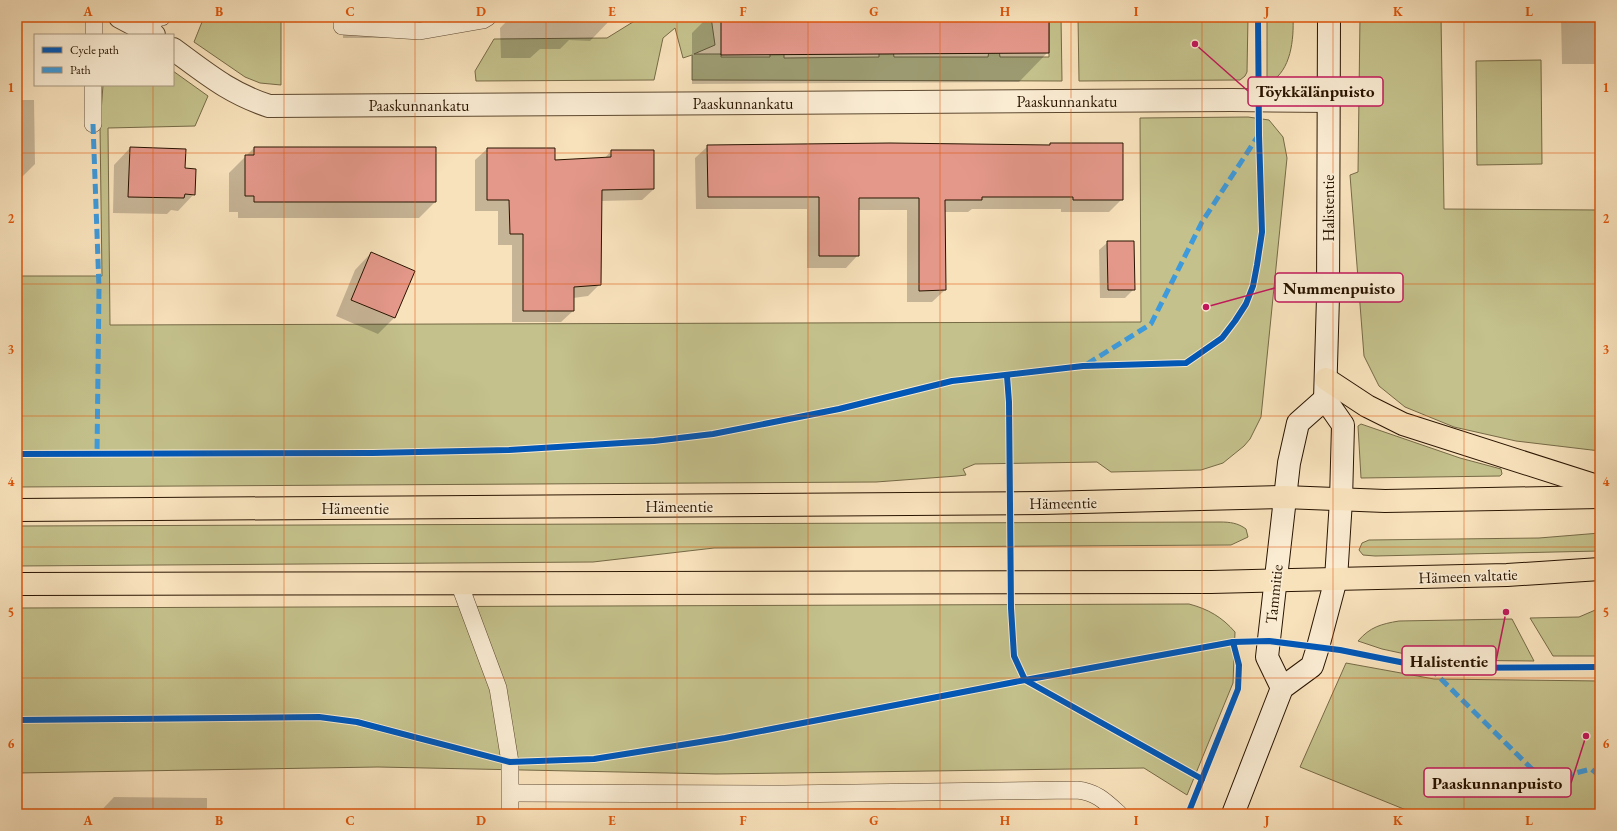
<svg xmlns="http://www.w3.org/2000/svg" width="1617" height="831" font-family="'EB Garamond',serif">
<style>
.green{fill:#c4c18c;stroke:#766a46}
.shadow{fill:#0003}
.building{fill:#e4988a;stroke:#291400}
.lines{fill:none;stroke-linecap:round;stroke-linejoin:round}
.lane-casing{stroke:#5d482f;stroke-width:18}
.street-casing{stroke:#5d482f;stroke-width:24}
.secondary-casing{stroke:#291400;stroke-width:24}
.highway-casing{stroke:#291400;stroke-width:24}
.lane{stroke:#faecd3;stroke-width:17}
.street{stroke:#faecd3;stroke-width:22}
.secondary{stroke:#faecd3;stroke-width:22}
.highway{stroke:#f8e2bc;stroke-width:22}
.quiet{stroke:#3d9adc;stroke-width:5;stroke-dasharray:10 5;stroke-linecap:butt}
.cycleway-casing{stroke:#faecd3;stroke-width:8}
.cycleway{stroke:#0057b8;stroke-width:6}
.grid{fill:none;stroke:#de560b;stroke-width:1;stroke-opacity:0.55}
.labels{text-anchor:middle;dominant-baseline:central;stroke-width:3.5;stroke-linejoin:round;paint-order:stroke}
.street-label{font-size:16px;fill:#291400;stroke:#faecd3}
.leader{fill:none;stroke:#c2185b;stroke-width:1.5}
.callout-dot{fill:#c2185b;stroke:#faecd3;stroke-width:1.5}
.callout{fill:#faecd3;stroke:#c2185b;stroke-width:1.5}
.callout-label{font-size:17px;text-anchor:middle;font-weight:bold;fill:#291400}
.neatline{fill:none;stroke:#de560b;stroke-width:1.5}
.grid-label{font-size:13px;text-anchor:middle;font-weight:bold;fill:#de560b}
</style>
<rect width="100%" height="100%" fill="#f8e2bc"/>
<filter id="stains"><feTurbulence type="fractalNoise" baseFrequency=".005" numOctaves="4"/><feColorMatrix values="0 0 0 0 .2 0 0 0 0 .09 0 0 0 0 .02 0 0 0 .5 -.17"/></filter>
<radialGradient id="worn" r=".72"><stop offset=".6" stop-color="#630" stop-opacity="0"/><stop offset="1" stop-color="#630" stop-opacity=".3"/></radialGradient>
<g class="green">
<path d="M 204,17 L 281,17 L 281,85 L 260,83 L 245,77 L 194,42 Z"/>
<path d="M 641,17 L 711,17 L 715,45 L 694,54 L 721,54 L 721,57 L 770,57 L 770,50 L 784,50 L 784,58 L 879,57 L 879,50 L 893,50 L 894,57 L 988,57 L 989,51 L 999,50 L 1000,57 L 1049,57 L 1049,17 L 1061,17 L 1062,81 L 692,80 L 692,55 L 683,58 L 675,28 L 663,38 L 654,80 L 476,81 L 475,71 L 494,39 L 607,38 Z"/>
<path d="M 1078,17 L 1248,17 L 1247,72 L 1245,76 L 1240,80 L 1079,81 Z"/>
<path d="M 1267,17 L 1293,17 C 1294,39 1291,71 1270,82 L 1267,79 Z"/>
<path d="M 1360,17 L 1441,17 L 1444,209 L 1600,210 L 1600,451 L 1516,441 L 1454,427 L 1405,407 L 1379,386 L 1364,356 L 1350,175 L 1358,172 Z"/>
<path d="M 1541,60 L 1542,164 L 1477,165 L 1476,61 Z"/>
<path d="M 173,71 L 208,96 L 195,126 L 108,128 L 110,325 L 1141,322 L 1140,118 L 1248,117 L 1269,120 L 1283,137 L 1287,158 L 1261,417 L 1250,439 L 1244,446 L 1223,463 L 1201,470 L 1111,472 L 1097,462 L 975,464 L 963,469 L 966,475 L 957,476 L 876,482 L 17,487 L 17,276 L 102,276 L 100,126 L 103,85 L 173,85 Z"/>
<path d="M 1361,424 L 1460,458 L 1501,469 L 1502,474 L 1500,476 L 1361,478 L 1358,426 Z"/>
<path d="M 1220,522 C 1230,522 1238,523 1246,529 L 1248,537 L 1231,545 L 714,548 L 593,562 L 17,566 L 17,526 Z"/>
<path d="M 1600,533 L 1600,551 L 1375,556 L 1363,555 L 1359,550 L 1362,543 L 1369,540 L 1539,538 Z"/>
<path d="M 1189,604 C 1208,609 1222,617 1235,632 L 1233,683 L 1187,795 L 1144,768 L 716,774 L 378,767 L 17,773 L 17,608 Z"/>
<path d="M 1600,608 L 1600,656 L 1553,656 L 1530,618 L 1579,617 Z"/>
<path d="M 1512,619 L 1534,661 L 1433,660 L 1382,649 L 1358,641 C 1370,627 1381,624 1399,621 Z"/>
<path d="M 1346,663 L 1434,679 L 1600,681 L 1600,814 L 1416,814 L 1300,767 Z"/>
</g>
<g class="shadow">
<path d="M 343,17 L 410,17 L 390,38 L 343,38 Z"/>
<path d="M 511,17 L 613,17 L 590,41 L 569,40 L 560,49 L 540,49 L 530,58 L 501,58 L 500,28 Z"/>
<path d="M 708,17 L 1106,17 L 1048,17 L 1048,52 L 1019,82 L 692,84 L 692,33 Z"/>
<path d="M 1561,17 L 1600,17 L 1600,64 L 1562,64 Z"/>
<path d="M 17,100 L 34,100 L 35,164 L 17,182 Z"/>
<path d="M 1050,144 L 1122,199 L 1109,212 L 1061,212 L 1061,209 L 972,209 L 968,212 L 944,212 L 945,290 L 932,302 L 907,302 L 907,210 L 858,210 L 858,255 L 846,268 L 807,268 L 807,209 L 696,209 L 695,158 L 708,146 L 1048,146 Z"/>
<path d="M 130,148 L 184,169 L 194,194 L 178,211 L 171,210 L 167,214 L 113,213 L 114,165 Z"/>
<path d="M 254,148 L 435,202 L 419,218 L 238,218 L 238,212 L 229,212 L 229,173 Z"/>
<path d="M 487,149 L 554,161 L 604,159 L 611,151 L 654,189 L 642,200 L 601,201 L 600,284 L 588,296 L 573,298 L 573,311 L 561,322 L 512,322 L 512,245 L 498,245 L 498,211 L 475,211 L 475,160 Z"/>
<path d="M 1108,242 L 1134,289 L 1125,298 L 1100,298 L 1099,250 Z"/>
<path d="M 371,253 L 394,318 L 378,334 L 336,316 L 355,270 Z"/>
<path d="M 114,797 L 207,798 L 207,814 L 98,814 Z"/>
<path d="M 896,808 L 896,814 L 555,814 L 559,810 Z"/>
<path d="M 1354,812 L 1360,814 L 1352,814 Z"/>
</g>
<g class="building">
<path d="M 721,17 L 1049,17 L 1049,53 L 721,55 Z"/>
<path d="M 890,143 L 1050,145 L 1050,143 L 1123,143 L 1123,200 L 1073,200 L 1073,197 L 982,197 L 982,200 L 945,200 L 946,290 L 919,291 L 919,198 L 859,198 L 859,256 L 819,256 L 819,197 L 708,197 L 707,145 Z"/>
<path d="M 130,147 L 186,149 L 185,168 L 196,169 L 195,195 L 185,194 L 184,198 L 128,197 Z"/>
<path d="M 254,147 L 436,147 L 436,202 L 254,202 L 254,196 L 245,196 L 245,155 L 254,155 Z"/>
<path d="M 487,148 L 555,148 L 555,160 L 611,157 L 611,150 L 654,150 L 654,189 L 602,190 L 601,285 L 574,287 L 574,311 L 523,311 L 523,234 L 510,234 L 509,200 L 487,200 Z"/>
<path d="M 1107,241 L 1134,241 L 1135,290 L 1108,290 Z"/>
<path d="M 371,252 L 415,271 L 395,318 L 351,300 Z"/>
</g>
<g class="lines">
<defs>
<g id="lane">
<path d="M 94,17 L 94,35"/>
<path d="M 342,17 L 342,26 L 420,31 L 483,20 L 488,17"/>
<path d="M 147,30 L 157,18 L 162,17"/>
<path d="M 93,85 L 93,124"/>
<path d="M 459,583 L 498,688 L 510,762 L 510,814"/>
<path d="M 511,793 L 784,794 L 1077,790 C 1096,792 1105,801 1119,814"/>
</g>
<g id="street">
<path d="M 120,17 L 154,35"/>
<path d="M 173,49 C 206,73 229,93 269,106 L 1232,100 L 1329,101"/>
</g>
<g id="secondary">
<path d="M 1282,688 L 1267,657 L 1289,463 L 1298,423 L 1325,399"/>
<path d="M 1233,814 L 1282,688 L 1312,666 L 1318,647 L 1336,579 L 1341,500 L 1343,425 L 1325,399 L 1328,297 L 1329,17"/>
</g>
<g id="highway">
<path d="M 1326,379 L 1367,406 L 1403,424 L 1600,487"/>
<path d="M 17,510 L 1042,503 L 1284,497 L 1385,501 L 1600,497"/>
<path d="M 17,584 L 1211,582 L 1507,575 L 1600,569"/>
</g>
</defs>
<use href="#lane" class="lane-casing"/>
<use href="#street" class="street-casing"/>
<use href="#secondary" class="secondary-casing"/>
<use href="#highway" class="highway-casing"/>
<use href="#lane" class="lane"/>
<use href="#street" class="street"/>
<use href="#secondary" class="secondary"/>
<use href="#highway" class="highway"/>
<g class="quiet">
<path d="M 93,124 L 99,288 L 97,454"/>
<path d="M 1087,364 L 1151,324 L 1202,222 L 1258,136"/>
<path d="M 1430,668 L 1544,781 L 1591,769 L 1600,776"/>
</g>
<defs>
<g id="cycleway">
<path d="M 1007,376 L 1009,402 L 1011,608 L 1014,656 L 1025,680 L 1202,779"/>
<path d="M 17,454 L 373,453 L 509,450 L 654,441 L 713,434 L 774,422 L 839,409 L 952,381 L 1083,366 L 1186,363 L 1222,338 L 1235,321 L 1246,304 L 1253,286 L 1257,265 L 1262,232 L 1259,135 L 1258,17"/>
<path d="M 17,720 L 319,717 L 357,722 L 510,762 L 594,759 L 725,738 L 1025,680 L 1233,642 L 1269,641 L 1340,650 L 1430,668 L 1600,667"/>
<path d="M 1188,814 L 1238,689 L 1239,665 L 1233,642"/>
</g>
</defs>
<use href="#cycleway" class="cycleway-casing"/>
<use href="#cycleway" class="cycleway"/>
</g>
<path class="grid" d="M 153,17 L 153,35M 284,17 L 284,814M 415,17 L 415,814M 546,17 L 546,814M 677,17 L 677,814M 808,17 L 808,814M 940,17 L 940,814M 1071,17 L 1071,814M 1202,17 L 1202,814M 1333,17 L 1333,814M 1464,17 L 1464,814M 153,85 L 153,814M 17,153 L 1600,153M 17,284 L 1600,284M 17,416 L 1600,416M 17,547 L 1600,547M 17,678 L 1600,678"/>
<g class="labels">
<g class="street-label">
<text x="1067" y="101">Paaskunnankatu</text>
<text x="743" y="103">Paaskunnankatu</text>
<text x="419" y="105">Paaskunnankatu</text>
<text transform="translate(1328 208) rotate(-90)">Halistentie</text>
<text transform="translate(1063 503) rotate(-1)">Hämeentie</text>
<text x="679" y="506">Hämeentie</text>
<text x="355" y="508">Hämeentie</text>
<text transform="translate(1468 576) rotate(-2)">Hämeen valtatie</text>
<text transform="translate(1274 594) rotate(-84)">Tammitie</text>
</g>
</g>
<path class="leader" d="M1195 44L1248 91M1206 307L1275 288M1506 612L1496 661M1586 736L1571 783"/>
<g class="callout-dot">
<circle cx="1195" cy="44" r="4"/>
<circle cx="1206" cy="307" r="4"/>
<circle cx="1506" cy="612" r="4"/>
<circle cx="1586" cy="736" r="4"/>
</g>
<g class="callout">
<rect x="1248" y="77" width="135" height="29" rx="4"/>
<rect x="1275" y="273" width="128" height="29" rx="4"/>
<rect x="1402" y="646" width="94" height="29" rx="4"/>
<rect x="1424" y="768" width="147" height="29" rx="4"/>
</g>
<g class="callout-label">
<text x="1315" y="97">Töykkälänpuisto</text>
<text x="1339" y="294">Nummenpuisto</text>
<text x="1449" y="667">Halistentie</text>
<text x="1497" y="789">Paaskunnanpuisto</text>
</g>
<rect width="1617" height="831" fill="none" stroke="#f8e2bc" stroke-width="44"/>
<rect x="34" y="34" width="140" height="52" fill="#faecd3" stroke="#a6967f"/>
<rect x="42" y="47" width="20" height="6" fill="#0057b8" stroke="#a6967f"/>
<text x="70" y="54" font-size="12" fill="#291400">Cycle path</text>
<rect x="42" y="67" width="20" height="6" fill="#3d9adc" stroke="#a6967f"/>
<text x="70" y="74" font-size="12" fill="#291400">Path</text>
<rect x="22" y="22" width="1573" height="787" class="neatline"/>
<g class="grid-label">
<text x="88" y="16">A</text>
<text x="219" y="16">B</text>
<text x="350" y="16">C</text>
<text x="481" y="16">D</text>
<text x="612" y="16">E</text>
<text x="743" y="16">F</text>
<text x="874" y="16">G</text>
<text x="1005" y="16">H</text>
<text x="1136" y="16">I</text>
<text x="1267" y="16">J</text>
<text x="1398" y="16">K</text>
<text x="1529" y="16">L</text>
<text x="11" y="92">1</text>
<text x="1606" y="92">1</text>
<text x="11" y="223">2</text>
<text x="1606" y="223">2</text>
<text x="11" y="354">3</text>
<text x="1606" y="354">3</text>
<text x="11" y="486">4</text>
<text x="1606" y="486">4</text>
<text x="11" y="617">5</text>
<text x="1606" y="617">5</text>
<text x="11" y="748">6</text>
<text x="1606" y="748">6</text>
<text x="88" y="825">A</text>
<text x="219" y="825">B</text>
<text x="350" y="825">C</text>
<text x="481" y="825">D</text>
<text x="612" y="825">E</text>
<text x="743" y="825">F</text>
<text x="874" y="825">G</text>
<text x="1005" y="825">H</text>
<text x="1136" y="825">I</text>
<text x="1267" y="825">J</text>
<text x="1398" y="825">K</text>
<text x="1529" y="825">L</text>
</g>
<rect width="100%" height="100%" filter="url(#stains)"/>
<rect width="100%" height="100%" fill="url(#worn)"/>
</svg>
